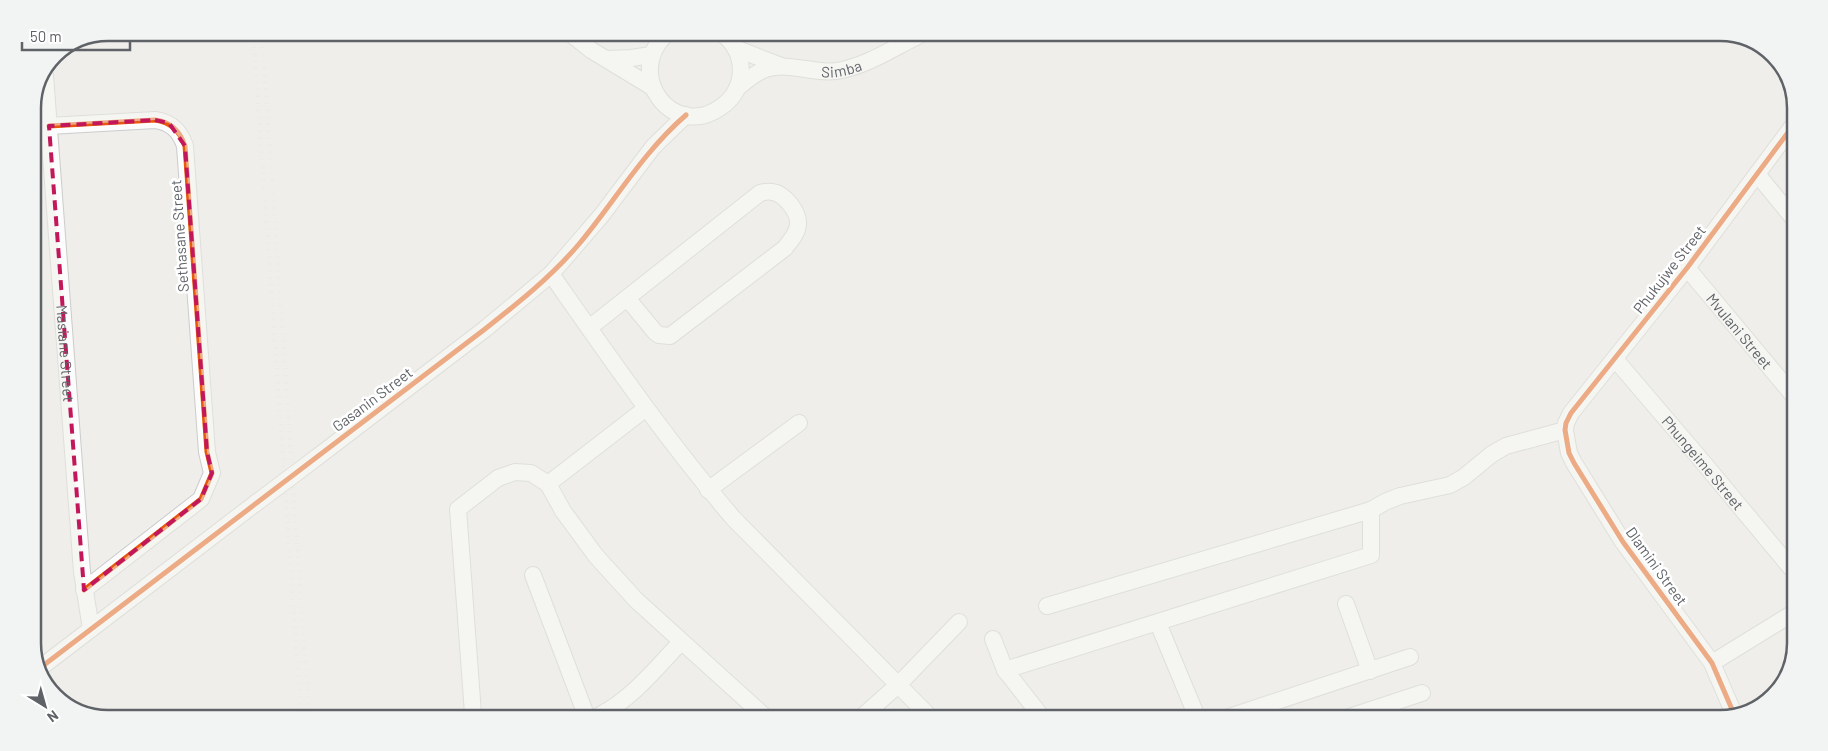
<svg xmlns="http://www.w3.org/2000/svg" width="1828" height="751" font-family="Barlow,sans-serif">
<style>
.lines{fill:none;stroke-linecap:round;stroke-linejoin:round}
.minor-casing{stroke:#cbcccc;stroke-width:18}
.minor{stroke:#fdfcfc;stroke-width:16}
.rail{stroke:#e4e4e4;stroke-width:4;stroke-dasharray:1 6;stroke-linecap:butt}
.minor-bridge-casing{stroke:#cbcccc;stroke-width:18;stroke-linecap:butt}
.minor-bridge{stroke:#fdfcfc;stroke-width:16}
.cycleway-casing{stroke:#fff;stroke-width:8}
.cycleway{stroke:#e8590c;stroke-width:5}
.marked{fill:none;stroke:#c2185b;stroke-width:4;stroke-dasharray:10 6;stroke-linejoin:round}
.labels{text-anchor:middle;dominant-baseline:central;stroke-width:5;stroke-linejoin:round;paint-order:stroke}
.street-label{font-size:15px;fill:#5f6368;stroke:#fff}
.rim{fill:none;stroke:#5f6368;stroke-width:2.5}
</style>
<rect width="100%" height="100%" fill="#efeeea"/>
<g class="lines">
<defs>
<g id="minor">
<path d="M 571,34 L 591,50 L 652,87"/>
<path d="M 666,34 C 623,76 674,141 721,107 C 731,100 738,90 740,79 C 743,62 737,46 724,35"/>
<path d="M 735,48 L 781,66"/>
<path d="M 608,59 L 631,58 L 652,55"/>
<path id="s1" d="M 45,75 L 82,572 L 91,629"/>
<path id="s2" d="M 737,88 C 746,81 754,73 766,69 C 790,61 817,76 842,70 C 870,64 895,47 920,35"/>
<path d="M 49,126 L 155,120 C 171,122 180,131 185,146 L 207,452 L 212,473 L 201,499 L 84,590"/>
<path d="M 1757,174 L 1794,219"/>
<path id="s3" d="M 1687,268 L 1793,395"/>
<path d="M 551,274 C 610,358 667,441 734,519 L 929,716"/>
<path d="M 589,328 L 760,193 C 764,192 769,191 772,192 C 784,193 799,212 798,224 C 798,233 790,241 785,248 L 670,336 L 659,335 L 655,332 L 627,298"/>
<path id="s4" d="M 1615,359 L 1702,461 L 1791,568"/>
<path d="M 316,458 L 485,329 L 551,274 L 601,216 L 653,147 L 686,115"/>
<path d="M 548,484 L 645,409"/>
<path d="M 708,490 L 799,423"/>
<path d="M 533,575 L 586,715"/>
<path d="M 1346,604 L 1370,671"/>
<path d="M 1047,606 L 1371,510 L 1385,502 L 1400,496 L 1450,485 L 1464,477 L 1492,454 L 1506,446 L 1565,430"/>
<path d="M 1158,623 L 1197,717"/>
<path d="M 993,639 L 1005,670 L 1041,716"/>
<path d="M 1712,663 L 1790,615"/>
<path d="M 40,668 L 256,503"/>
<path d="M 1005,670 L 1371,555 L 1371,510"/>
<path d="M 473,714 L 458,509 L 498,478 L 515,472 L 531,473 L 548,484 L 563,511 L 596,556 L 636,600 L 763,715"/>
<path d="M 1734,714 L 1712,663 L 1623,542 L 1574,463 L 1569,453 L 1565,430 L 1566,423 L 1571,413 L 1687,268 L 1795,123"/>
<path d="M 600,715 C 633,698 656,668 681,642"/>
<path d="M 863,716 L 899,684 L 959,622"/>
<path d="M 1229,717 L 1410,657"/>
<path d="M 1349,717 L 1422,693"/>
</g>
</defs>
<use href="#minor" class="minor-casing"/>
<use href="#minor" class="minor"/>
<g class="rail">
<path d="M 253,33 L 301,714"/>
<path d="M 262,33 L 309,714"/>
</g>
<defs>
<path id="minor-bridge" d="M 256,503 L 316,458"/>
</defs>
<use href="#minor-bridge" class="minor-bridge-casing"/>
<use href="#minor-bridge" class="minor-bridge"/>
<defs>
<g id="cycleway">
<path d="M 49,126 L 155,120 C 171,122 180,131 185,146 L 207,452 L 212,473 L 201,499 L 84,590"/>
<path d="M 40,668 L 485,329 C 518,303 551,277 579,244 C 615,201 643,152 686,115"/>
<path d="M 1734,714 L 1712,663 L 1623,542 L 1574,463 L 1569,453 L 1565,430 L 1566,423 L 1571,413 L 1687,268 L 1795,123"/>
</g>
</defs>
<use href="#cycleway" class="cycleway-casing"/>
<use href="#cycleway" class="cycleway"/>
</g>
<path d="M0 0H1828V751H0ZM 155,120 L 169,123 L 185,146 L 207,452 L 212,473 L 201,499 L 84,590 L 49,126 Z" fill="#efeeea" fill-opacity=".55" fill-rule="evenodd"/>
<path class="marked" d="M 155,120 L 169,123 L 185,146 L 207,452 L 212,473 L 201,499 L 84,590 L 49,126 Z"/>
<g class="labels">
<g class="street-label">
<text stroke="none"><textPath href="#s2" startOffset="111">Simba</textPath></text>
<text transform="translate(179 236) rotate(-94)">Sethasane Street</text>
<text transform="translate(1669 269) rotate(-52)">Phukujwe Street</text>
<text stroke="none"><textPath href="#s3" startOffset="82">Mvulani Street</textPath></text>
<text stroke="none"><textPath href="#s1" startOffset="279">Masiane Street</textPath></text>
<text transform="translate(372 399) rotate(-37)">Gasanin Street</text>
<text stroke="none"><textPath href="#s4" startOffset="136">Phungeime Street</textPath></text>
<text transform="translate(1657 566) rotate(54)">Dlamini Street</text>
</g>
</g>
<path d="M0 0H1828V751H0ZM108 41H1720A67 67 0 0 1 1787 108V643A67 67 0 0 1 1720 710H108A67 67 0 0 1 41 643V108A67 67 0 0 1 108 41Z" fill="#f2f3f3" fill-rule="evenodd"/>
<path class="rim" d="M108 41H1720A67 67 0 0 1 1787 108V643A67 67 0 0 1 1720 710H108A67 67 0 0 1 41 643V108A67 67 0 0 1 108 41Z"/>
<g transform="translate(45 706) rotate(143)" stroke="#ffffff" stroke-width="4" paint-order="stroke">
<path d="M0-4L9 19L0 12L-9 19Z" fill="#5f6368"/>
<text y="-8" font-size="14" font-weight="bold" text-anchor="middle" fill="#5f6368">N</text>
</g>
<path d="M22 42v8h108v-8" fill="none" stroke="#5f6368" stroke-width="2.5"/>
<text x="30" y="42" font-size="15" fill="#5f6368" stroke="#ffffff" stroke-width="4" paint-order="stroke">50 m</text>
</svg>
